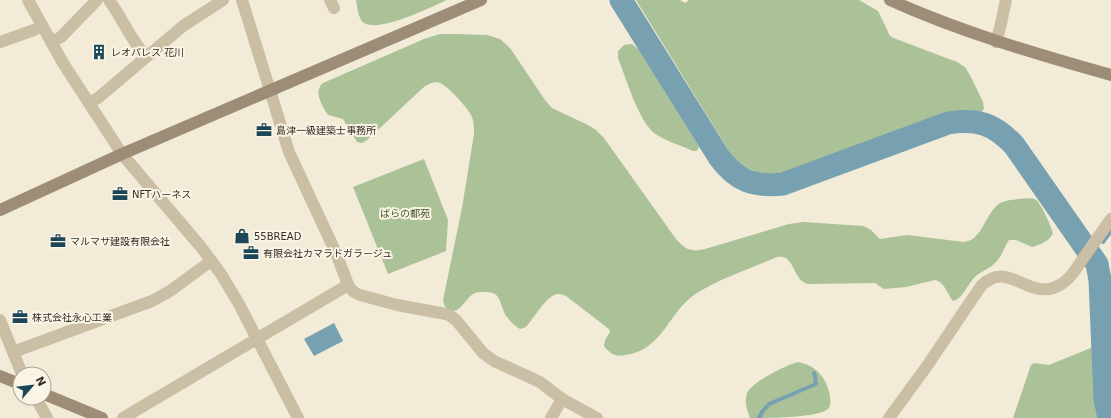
<svg xmlns="http://www.w3.org/2000/svg" width="1111" height="418" font-family="'DejaVu Sans','Noto Sans JP',sans-serif">
<style>
.green{fill:#abc198}
.water{fill:#77a1b0}
.lines{fill:none;stroke-linecap:round;stroke-linejoin:round}
.stream{stroke:#77a1b0;stroke-width:4}
.river{stroke:#77a1b0;stroke-width:23}
.street{stroke:#cabea4;stroke-width:12}
.secondary{stroke:#9e8d76;stroke-width:12}
.labels{text-anchor:middle;dominant-baseline:central;stroke-width:4;stroke-linejoin:round;paint-order:stroke}
.poi-label{font-size:10px;fill:#352e26;stroke:#faf4e5;text-anchor:start}
.park-label{font-size:10px;fill:#3b5429;stroke:#faf4e5}
</style>
<rect width="100%" height="100%" fill="#f2ebd8"/>
<g class="green">
<path d="M 356,0 L 447,0 C 433,6 374,36 362,21 C 358,16 357,6 356,0 Z"/>
<path d="M 636,0 L 680,0 L 685,3 L 689,0 L 859,0 L 878,11 L 890,36 L 896,39 L 957,62 L 965,67 L 970,75 L 983,102 L 984,109 L 980,114 L 974,117 L 963,116 L 947,119 L 827,163 C 804,169 769,180 747,168 C 739,164 734,157 729,151 Z"/>
<path d="M 440,34 L 455,34 L 487,35 L 500,39 L 510,48 L 545,100 L 552,108 L 588,125 L 596,130 L 604,138 L 676,239 C 686,250 690,252 705,249 L 789,224 L 803,222 L 864,226 L 871,230 L 880,239 L 907,235 L 964,242 C 983,240 985,213 1000,203 C 1006,200 1012,200 1018,199 C 1024,199 1032,197 1036,200 C 1042,205 1051,226 1053,233 C 1050,241 1040,245 1032,247 L 1016,240 L 1009,240 C 1004,247 1002,256 996,262 C 990,269 980,271 974,278 C 967,285 963,299 953,301 C 947,294 945,282 935,280 L 906,287 L 884,289 L 875,283 L 811,284 C 809,284 807,284 805,283 C 792,276 794,254 777,257 C 750,269 721,278 697,293 C 668,311 664,350 625,355 C 616,357 610,354 604,346 L 605,340 L 610,332 L 609,329 L 566,296 C 562,294 558,293 554,295 C 545,299 533,319 526,327 L 520,329 C 515,326 510,321 506,316 C 502,310 501,298 495,294 C 491,292 484,292 480,292 C 464,292 462,321 445,307 L 443,300 L 462,208 L 474,134 C 474,127 474,121 471,115 C 467,107 448,86 440,83 C 434,81 430,84 425,86 L 367,140 L 362,143 L 357,142 L 343,119 L 328,115 C 322,106 313,91 323,83 L 424,39 Z"/>
<path d="M 632,44 L 639,50 L 698,145 L 699,148 L 696,151 L 693,151 C 680,145 665,141 654,133 C 638,120 626,78 618,58 L 618,51 L 624,45 Z"/>
<path d="M 424,159 L 448,220 L 446,251 L 388,274 L 353,187 Z"/>
<path d="M 1111,328 L 1111,406 L 1110,399 L 1107,332 L 1108,329 Z"/>
<path d="M 1093,347 L 1096,347 L 1098,351 L 1100,400 L 1104,418 L 1013,418 L 1031,365 L 1034,363 L 1049,365 Z"/>
<path d="M 798,362 C 810,364 820,371 826,383 C 829,391 833,402 828,409 C 818,418 766,418 750,418 C 747,410 744,402 747,393 C 752,382 786,365 798,362 Z"/>
</g>
<path class="water" d="M 334,323 L 343,341 L 314,356 L 304,339 Z"/>
<g class="lines">
<g class="stream">
<path d="M 1103,242 L 1111,231"/>
<path d="M 1093,257 L 1096,252"/>
<path d="M 759,418 L 762,412 L 769,404 L 816,384 L 815,376 L 814,373"/>
</g>
<path class="river" d="M 621,0 L 719,157 C 737,181 753,187 783,184 L 948,123 C 977,118 994,124 1014,145 L 1097,264 L 1100,280 L 1105,399 L 1109,418"/>
<g class="street">
<path d="M 28,0 L 63,63 L 122,154 L 201,247 L 221,274 L 239,304 L 298,418"/>
<path d="M 109,0 C 122,18 131,40 146,57"/>
<path d="M 242,0 L 289,152 L 336,253 L 349,287 L 354,292 L 360,295 L 397,305 L 441,313 L 449,315 L 456,320 L 483,353 L 494,361 L 540,382 L 562,399 L 597,418"/>
<path d="M 330,0 L 334,8"/>
<path d="M 0,42 L 34,30 L 42,26"/>
<path d="M 51,42 L 61,37 L 97,0"/>
<path d="M 996,42 L 1000,28 L 1006,0"/>
<path d="M 89,103 L 98,98 L 183,26 L 223,0"/>
<path d="M 0,320 L 22,374"/>
<path d="M 13,352 L 152,301 L 170,291 L 211,261"/>
<path d="M 36,398 L 47,418"/>
<path d="M 123,418 L 348,285"/>
<path d="M 551,418 L 562,399"/>
<path d="M 889,418 L 927,366 L 981,286 C 1010,257 1030,306 1063,283 C 1071,278 1077,268 1082,260 C 1092,246 1101,233 1111,219"/>
</g>
<g class="secondary">
<path d="M 890,0 C 961,32 1036,54 1111,75"/>
<path d="M 0,210 L 122,154 L 481,0"/>
<path d="M 0,376 L 20,384"/>
<path d="M 44,394 L 102,418"/>
</g>
</g>
<defs>
<symbol id="building-bare" viewBox="-9 -9 18 18"><path d="M-4-6H4V6H1V3H-1V6H-4ZM-2.5-4.3h1.7v1.8h-1.7ZM.8-4.3h1.7v1.8H.8ZM-2.5-1h1.7V.8h-1.7ZM.8-1h1.7V.8H.8Z" fill="#1b4758" stroke="#faf4e5" stroke-width="2.5" paint-order="stroke"/></symbol>
<symbol id="office-bare" viewBox="-9 -9 18 18"><path d="M-6-3h4V-5.5h4V-3h4V5H-6ZM-1-4.5V-3h2v-1.5ZM-6 0V1H6V0Z" fill="#1b4758" stroke="#faf4e5" stroke-width="2.5" paint-order="stroke"/></symbol>
<symbol id="shop-bare" viewBox="-9 -9 18 18"><path d="M-5-2.5h2.3a2.7 3.5 0 0 1 5.4 0H5L5.5 6h-11ZM-1.5-2.5h3a1.5 2.3 0 0 0-3 0Z" fill="#1b4758" stroke="#faf4e5" stroke-width="2.5" paint-order="stroke"/></symbol>
</defs>
<g fill-rule="evenodd">
<use href="#building-bare" x="88" y="41" width="22" height="22"/>
<use href="#office-bare" x="253" y="119" width="22" height="22"/>
<use href="#office-bare" x="109" y="183" width="22" height="22"/>
<use href="#shop-bare" x="231" y="225" width="22" height="22"/>
<use href="#office-bare" x="47" y="230" width="22" height="22"/>
<use href="#office-bare" x="240" y="242" width="22" height="22"/>
<use href="#office-bare" x="9" y="306" width="22" height="22"/>
</g>
<g class="labels">
<g class="poi-label">
<text x="111" y="52">レオパレス 花川</text>
<text x="276" y="130">島津一級建築士事務所</text>
<text x="132" y="194">NFTハーネス</text>
<text x="254" y="236">55BREAD</text>
<text x="70" y="241">マルマサ建設有限会社</text>
<text x="263" y="253">有限会社カマラドガラージュ</text>
<text x="32" y="317">株式会社永心工業</text>
</g>
<g class="park-label">
<text x="405" y="213">ばらの都苑</text>
</g>
</g>
<g transform="translate(32 386) rotate(62)"><circle r="19" fill="#faf4e5" stroke="#aba599"/>
<path d="M0-3L7 15L0 10L-7 15Z" fill="#1b4758"/>
<text y="-6" font-size="11" font-weight="bold" text-anchor="middle" fill="#352e26">N</text>
</g>
</svg>
